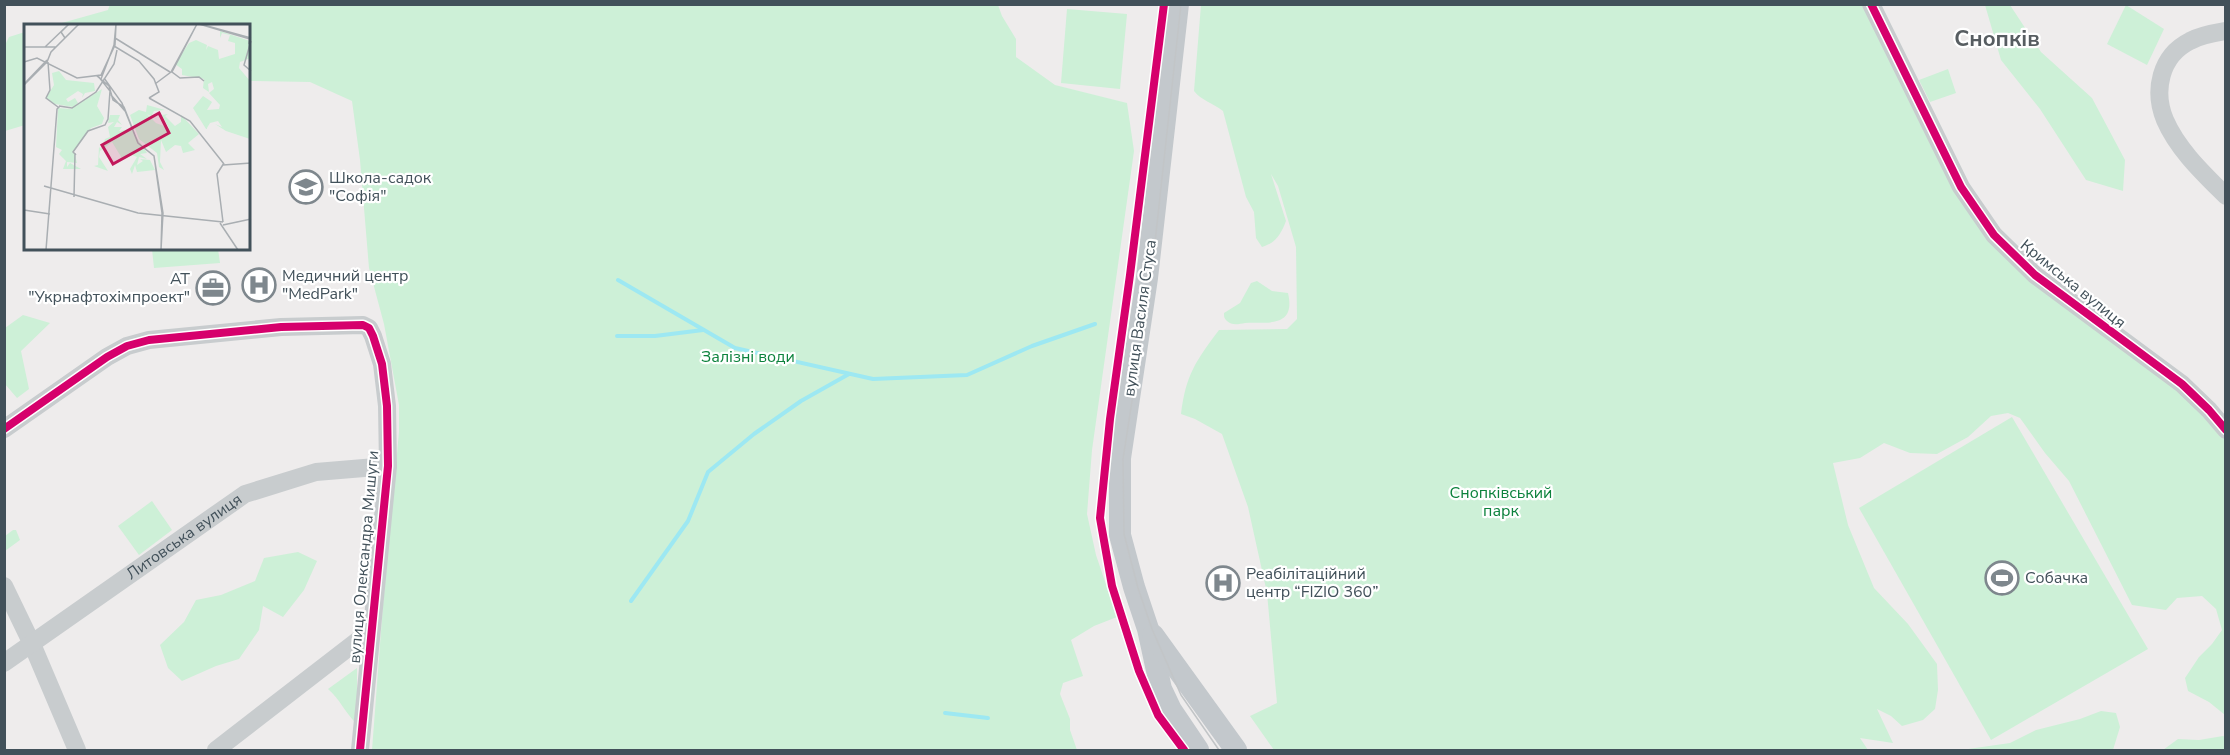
<svg xmlns="http://www.w3.org/2000/svg" width="2230" height="755" font-family="'Nunito Sans',sans-serif">
<style>
.green{fill:#cdf0d7}
.lines{fill:none;stroke-linecap:round;stroke-linejoin:round}
.stream{stroke:#9de8f2;stroke-width:4}
.minor{stroke:#c8ccce;stroke-width:18}
.major{stroke:#c3c8cc;stroke-width:22}
.tram{stroke:#c2c5c7;stroke-width:1.5}
.cycleway-casing{stroke:#fff;stroke-width:11}
.cycleway{stroke:#d6006c;stroke-width:8}
.labels{text-anchor:middle;dominant-baseline:central;stroke-width:4.5;stroke-linejoin:round;paint-order:stroke}
.poi-label{font-size:16px;fill:#42515a;stroke:#fff;text-anchor:start}
.street-label{font-size:16px;fill:#42515a;stroke:#fff}
.park-label{font-size:16px;fill:#0c823c;stroke:#fff}
.district-label{font-size:22px;font-weight:bold;fill:#575d61;stroke:#fff}
.inset-road{fill:none;stroke:#a9aeb2;stroke-width:1.5}
.view{fill:#c2185b;fill-opacity:0.15;stroke:#c2185b;stroke-width:3}
.inset-edge{fill:none;stroke:#42515a;stroke-width:3}
</style>
<rect width="100%" height="100%" fill="#eeecec"/>
<g class="green">
<path d="M 110,4 L 998,5 L 1002,16 L 1016,39 L 1016,57 L 1055,85 L 1127,103 L 1134,151 L 1092,450 L 1087,514 L 1096,555 L 1117,617 L 1094,626 L 1071,640 L 1083,676 L 1063,683 L 1060,694 L 1070,719 L 1070,730 L 1077,750 L 372,750 L 383,605 L 399,432 L 399,405 L 384,324 L 369,268 L 360,160 L 352,101 L 310,82 L 249,81 L 249,26 L 51,26 L 108,10 Z"/>
<path d="M 1214,4 L 1878,5 L 1963,182 L 1997,234 L 2225,424 L 2225,715 L 2209,702 L 2188,691 L 2185,678 L 2199,657 L 2212,644 L 2222,630 L 2216,609 L 2202,596 L 2177,598 L 2166,610 L 2132,605 L 2069,481 L 2045,453 L 2020,418 L 2008,413 L 1991,416 L 1968,437 L 1937,454 L 1910,453 L 1884,443 L 1860,458 L 1833,463 L 1848,525 L 1874,588 L 1908,624 L 1937,664 L 1938,690 L 1935,709 L 1923,720 L 1902,726 L 1891,716 L 1877,709 L 1893,743 L 1860,738 L 1868,750 L 1274,750 L 1250,716 L 1277,703 L 1267,593 L 1248,507 L 1222,434 L 1195,419 L 1181,414 C 1186,374 1196,361 1219,330 L 1287,329 L 1297,319 L 1296,247 L 1278,186 L 1271,174 L 1286,221 C 1281,234 1276,243 1262,247 L 1256,238 L 1254,212 L 1246,197 L 1223,111 C 1213,103 1202,101 1194,91 L 1201,5 Z"/>
<path d="M 1985,5 L 2010,5 L 2041,52 L 2092,98 L 2125,160 L 2123,191 L 2086,180 L 2040,109 L 2001,60 Z"/>
<path d="M 2126,5 L 2164,29 L 2147,65 L 2107,44 Z"/>
<path d="M 1067,9 L 1127,14 L 1120,89 L 1061,83 Z"/>
<path d="M 25,32 L 25,125 L 5,131 L 5,45 L 9,37 Z"/>
<path d="M 1948,69 L 1956,93 L 1930,102 L 1919,80 Z"/>
<path d="M 152,249 L 218,249 L 220,263 L 154,268 Z"/>
<path d="M 1257,281 L 1272,291 L 1288,293 C 1296,328 1268,322 1245,323 C 1239,324 1232,326 1227,321 C 1224,318 1224,317 1224,313 L 1240,303 L 1251,283 Z"/>
<path d="M 23,315 L 50,323 L 21,351 L 29,389 L 17,398 L 5,384 L 5,328 Z"/>
<path d="M 2012,417 L 2148,649 L 1991,740 L 1859,508 Z"/>
<path d="M 152,501 L 172,530 L 139,555 L 118,526 Z"/>
<path d="M 13,530 L 16,530 L 20,540 L 5,551 L 5,536 Z"/>
<path d="M 298,552 L 317,561 L 304,590 L 283,617 L 263,606 L 259,630 L 239,659 L 216,666 L 182,681 L 168,668 L 160,645 L 184,622 L 196,600 L 221,595 L 255,581 L 264,558 Z"/>
<path d="M 357,668 L 357,724 C 345,713 340,699 328,689 Z"/>
<path d="M 2101,711 L 2116,713 L 2120,727 L 2113,750 L 1961,750 L 2010,743 L 2036,730 L 2080,719 Z"/>
<path d="M 2223,736 L 2225,737 L 2225,750 L 2163,750 L 2178,739 L 2199,740 Z"/>
</g>
<g class="lines">
<g class="stream">
<path d="M 618,280 L 735,348 L 873,379 L 967,375 L 1032,346 L 1095,324"/>
<path d="M 617,336 L 655,336 L 703,330"/>
<path d="M 631,601 L 688,521 L 708,472 L 754,434 L 801,401 L 849,374"/>
<path d="M 945,713 L 988,718"/>
</g>
<g class="minor">
<path d="M 1871,4 L 1961,187 L 1994,235 L 2035,275 L 2182,384 L 2209,410 L 2226,430"/>
<path d="M 2226,31 C 2214,33 2201,35 2190,41 C 2160,56 2153,91 2165,120 C 2178,150 2204,174 2226,196"/>
<path d="M 4,429 L 107,357 L 127,346 L 149,340 L 281,327 L 363,325 L 369,328 L 373,336 L 382,364 L 387,406 L 388,466 L 360,750"/>
<path d="M 4,586 L 32,644 L 77,750"/>
<path id="s1" d="M 4,663 L 245,494 L 316,472 L 388,466"/>
<path d="M 216,750 L 370,631"/>
</g>
<g class="major">
<path d="M 1178,4 L 1147,278 L 1120,458 L 1120,535 L 1134,587 L 1148,629 L 1161,689 L 1171,710 L 1198,750"/>
<path d="M 1153,635 L 1236,750"/>
</g>
<path class="tram" d="M 1181,4 L 1151,279 L 1123,459 L 1124,534 L 1138,588 L 1152,629 L 1181,695 L 1219,750"/>
<defs>
<g id="cycleway">
<path d="M 1164,4 L 1130,275 L 1110,419 L 1100,518 L 1112,586 L 1139,671 L 1158,715 L 1184,750"/>
<path d="M 1871,4 L 1961,187 L 1994,235 L 2035,275 L 2182,384 L 2209,410 L 2226,430"/>
<path d="M 4,429 L 107,357 L 127,346 L 149,340 L 281,327 L 363,325 L 369,328 L 373,336 L 382,364 L 387,406 L 388,466 L 360,750"/>
</g>
</defs>
<use href="#cycleway" class="cycleway-casing"/>
<use href="#cycleway" class="cycleway"/>
</g>
<defs>
<symbol id="school-ring" viewBox="-11 -11 22 22"><circle r="9.5" fill="#fff" stroke="#7e878d" stroke-width="1.5"/><path d="M0-5L7-2L0 1L-7-2ZM-4 1L0 2.5L4 1V4Q0 6-4 4Z" fill="#7e878d"/></symbol>
<symbol id="hospital-ring" viewBox="-11 -11 22 22"><circle r="9.5" fill="#fff" stroke="#7e878d" stroke-width="1.5"/><path d="M-5-5h3v3.5h4V-5h3V5h-3V1.5h-4V5h-3Z" fill="#7e878d"/></symbol>
<symbol id="office-ring" viewBox="-11 -11 22 22"><circle r="9.5" fill="#fff" stroke="#7e878d" stroke-width="1.5"/><path d="M-6-3h4V-5.5h4V-3h4V5H-6ZM-1-4.5V-3h2v-1.5ZM-6 0V1H6V0Z" fill="#7e878d"/></symbol>
<symbol id="stadium-ring" viewBox="-11 -11 22 22"><circle r="9.5" fill="#fff" stroke="#7e878d" stroke-width="1.5"/><path d="M0-5a6.5 5 0 1 0 0 10a6.5 5 0 1 0 0-10ZM-3.5-1.8h7v3.6h-7Z" fill="#7e878d"/></symbol>
</defs>
<g fill-rule="evenodd">
<use href="#school-ring" x="287" y="168" width="38" height="38"/>
<use href="#hospital-ring" x="240" y="266" width="38" height="38"/>
<use href="#office-ring" x="194" y="269" width="38" height="38"/>
<use href="#stadium-ring" x="1983" y="559" width="38" height="38"/>
<use href="#hospital-ring" x="1204" y="564" width="38" height="38"/>
</g>
<g class="labels">
<g class="poi-label">
<text x="329" y="178">Школа-садок<tspan x="329" dy="18">"Софія"</tspan></text>
<text x="282" y="276">Медичний центр<tspan x="282" dy="18">"MedPark"</tspan></text>
<text x="190" y="279" text-anchor="end">АТ<tspan x="190" dy="18">"Укрнафтохімпроект"</tspan></text>
<text x="1246" y="574">Реабілітаційний<tspan x="1246" dy="18">центр “FIZIO 360”</tspan></text>
<text x="2025" y="578">Собачка</text>
</g>
<g class="street-label">
<text transform="translate(2073 284) rotate(39)">Кримська вулиця</text>
<text transform="translate(1140 318) rotate(-82)">вулиця Василя Стуса</text>
<text stroke="none"><textPath href="#s1" startOffset="220">Литовська вулиця</textPath></text>
<text transform="translate(364 557) rotate(-85)">вулиця Олександра Мишуги</text>
</g>
<g class="park-label">
<text x="748" y="357">Залізні води</text>
<text x="1501" y="493">Снопківський<tspan x="1501" dy="18">парк</tspan></text>
</g>
<g class="district-label">
<text x="1997" y="39">Снопків</text>
</g>
</g>
<g transform="translate(24 24)">
<rect width="226" height="226" fill="#eeecec"/>
<path d="M 196,7 L 226,17 L 226,34 L 216,38 L 215,44 L 226,57 L 226,115 L 202,107 L 191,100 L 198,103 L 194,97 L 186,99 L 183,104 L 183,105 L 182,105 L 169,84 L 179,72 L 188,78 L 183,86 L 195,85 L 196,81 L 185,69 L 190,65 L 188,58 L 184,60 L 185,68 L 179,64 L 180,55 L 158,51 L 158,45 L 151,40 L 165,19 L 172,16 L 183,21 L 182,26 L 184,22 L 194,26 L 195,35 L 211,30 L 211,19 L 204,17 L 206,11 L 198,9 L 196,14 ZM 35,47 L 42,56 L 70,59 L 71,67 L 61,69 L 58,74 L 59,70 L 54,67 L 42,75 L 44,78 L 51,74 L 54,79 L 49,83 L 31,80 L 22,74 L 30,61 L 28,49 ZM 78,65 L 73,82 L 80,94 L 78,100 L 67,104 L 50,127 L 53,139 L 43,138 L 43,143 L 46,139 L 57,145 L 39,145 L 42,137 L 35,130 L 38,126 L 32,123 L 34,84 L 47,85 ZM 123,81 L 141,86 L 130,87 L 128,91 L 134,96 L 123,90 L 132,99 L 145,104 L 138,91 L 144,90 L 141,92 L 151,102 L 157,98 L 157,91 L 175,110 L 164,119 L 171,126 L 159,129 L 157,122 L 151,121 L 142,128 L 137,116 L 136,138 L 140,146 L 135,143 L 133,129 L 115,115 L 106,91 L 115,86 L 122,88 ZM 86,91 L 96,91 L 94,96 L 98,101 L 93,98 L 90,103 L 98,103 L 95,107 L 107,105 L 123,129 L 116,130 L 123,135 L 115,133 L 113,141 L 119,137 L 116,135 L 126,136 L 131,146 L 113,148 L 111,141 L 108,150 L 106,145 L 113,133 L 108,131 L 99,136 L 88,118 L 76,127 L 75,133 L 84,147 L 70,142 L 74,141 L 75,123 L 77,125 L 81,115 L 86,113 L 84,103 L 90,98 L 84,99 Z" fill="#cdf0d7"/>
<path class="inset-road" d="M 173,0 L 148,48 L 156,54 L 175,53 L 180,57M 175,0 L 226,15 L 225,20M 176,0 L 227,14M 91,14 L 146,48M 227,17 L 220,41 L 227,47M 90,22 L 115,37 L 130,55 L 135,68 L 125,74M 0,23 L 22,23M 0,23 L 32,23 L 41,14 L 37,8 L 45,0M 21,23 L 45,0M 0,38 L 13,34 L 53,54 L 77,51M 0,38 L 13,34 L 53,54 L 78,51M 23,38 L 27,28 L 55,0M 24,38 L 26,66 L 22,74 L 34,83M 77,51 L 91,21 L 92,0M 73,52 L 85,62 L 89,76 L 100,83 L 114,119 L 130,132 L 139,189 L 137,226M 80,54 L 98,79 L 114,119 L 130,132 L 138,189 L 137,226M 77,55 L 90,21 L 92,0M 0,60 L 23,36M 131,60 L 147,48 L 173,0M 0,61 L 23,38M 87,71 L 101,87M 125,74 L 166,97 L 200,140M 35,82 L 48,84 L 72,68 L 90,40 L 93,26M 52,131 L 49,128 L 64,107 L 81,101 L 84,95 L 86,67 L 74,52M 199,141 L 227,139M 20,162 L 114,189 L 199,198M 50,173 L 51,129M 0,186 L 26,190M 199,198 L 193,150 L 200,139M 196,199 L 214,226M 199,201 L 227,195M 22,226 L 33,85 L 36,82"/>
<path class="view" d="M 135,89 L 145,109 L 89,140 L 78,121 Z"/>
<rect width="226" height="226" class="inset-edge"/>
</g>
<rect width="2230" height="755" fill="none" stroke="#42515a" stroke-width="12"/>
</svg>
